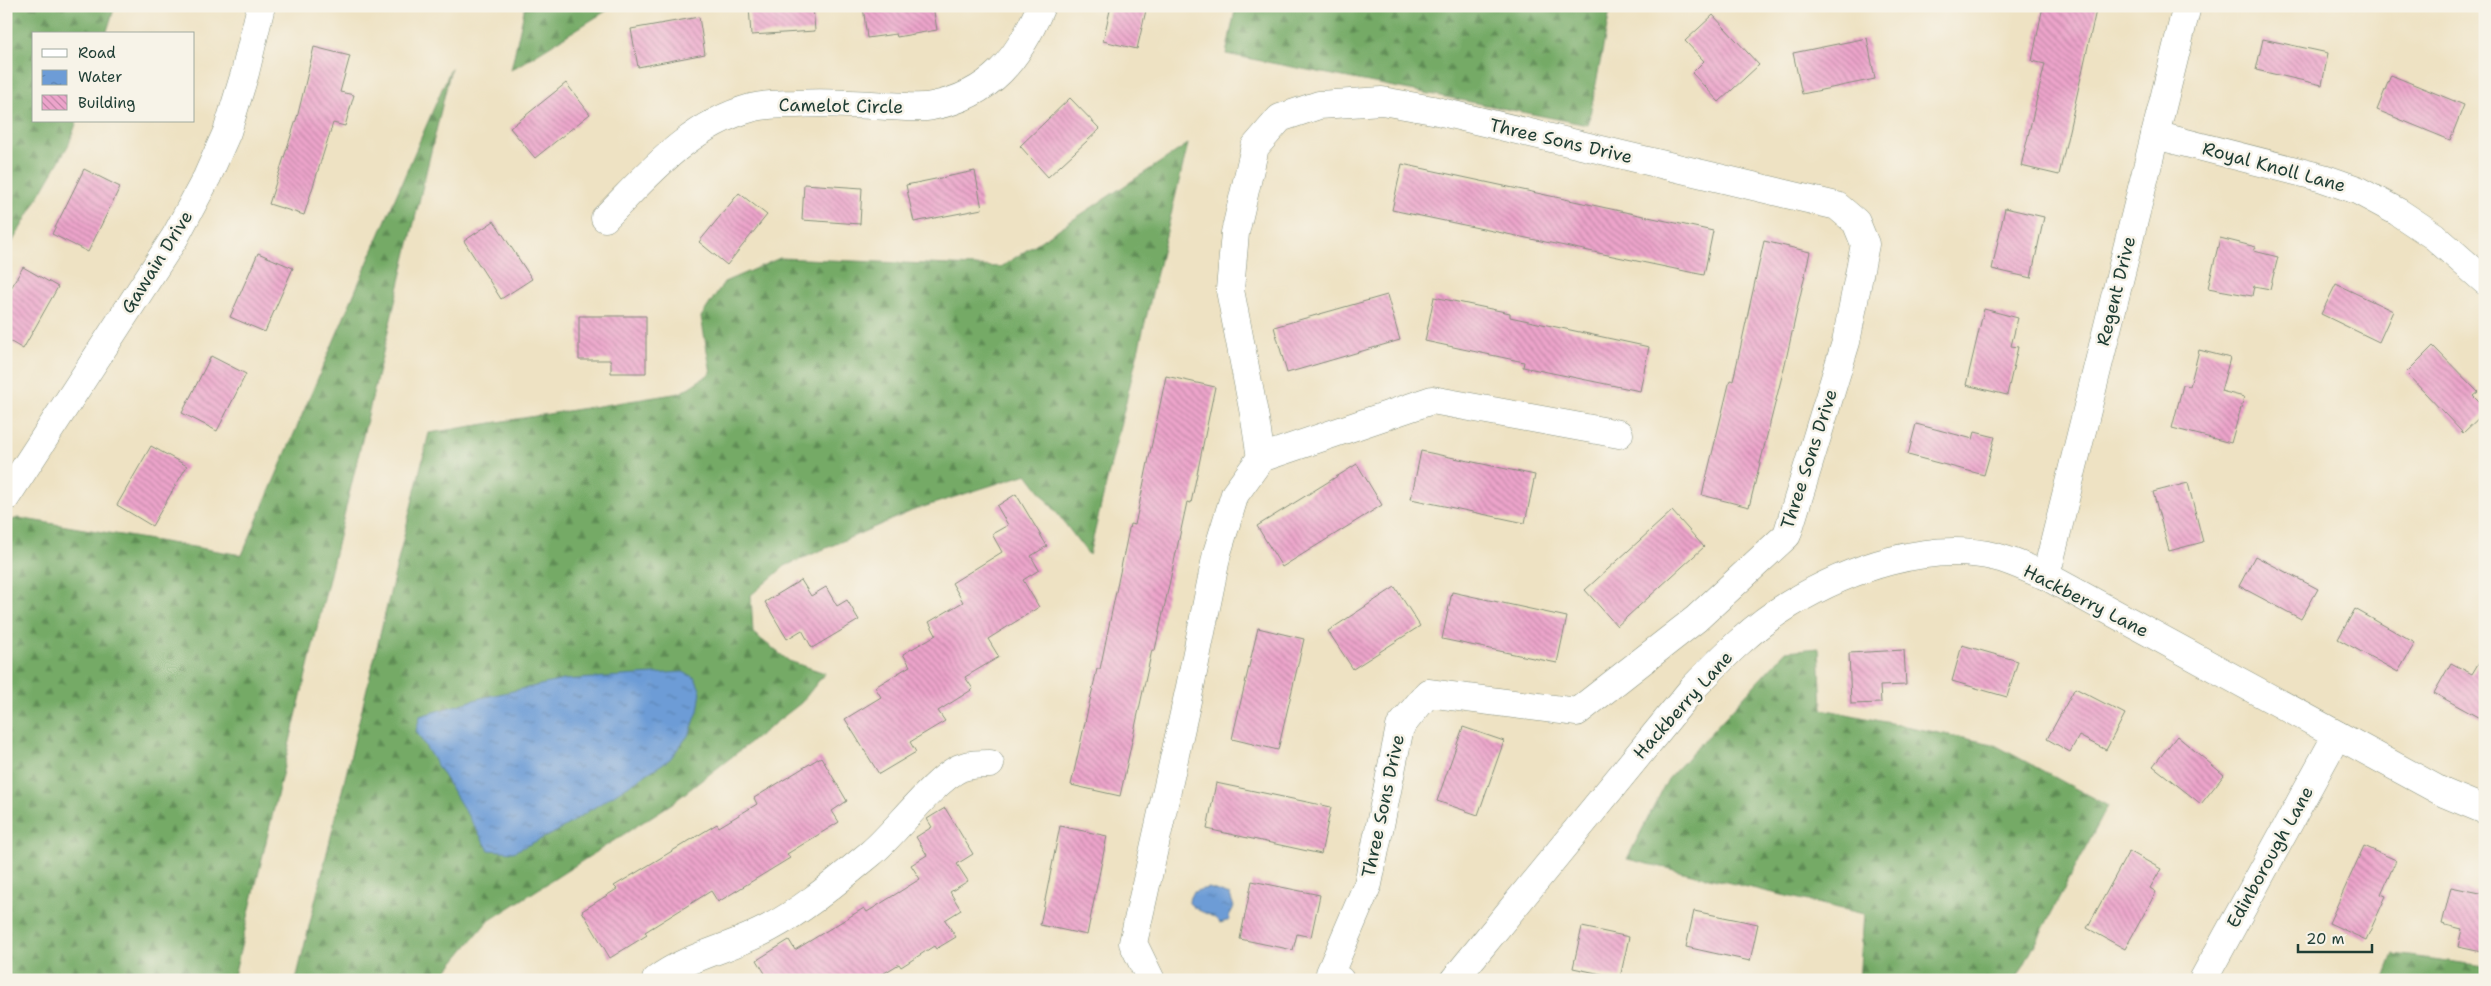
<svg xmlns="http://www.w3.org/2000/svg" width="2491" height="986" font-family="'Shantell Sans',sans-serif">
<style>
.forest{fill:url(#forest-firs);stroke:#4a744d}
.water{fill:url(#water-ripples);stroke:#466c85}
.building{fill:url(#building-back-hatch)}
.lines{fill:none;stroke-linecap:round;stroke-linejoin:round}
.minor-casing{stroke:#86907c;stroke-width:29}
.minor{stroke:#fff;stroke-width:28}
.labels{text-anchor:middle;dominant-baseline:central;stroke-width:5;stroke-linejoin:round;paint-order:stroke}
.street-label{font-size:18px;fill:#1f3d34;stroke:#f7f3e8}
</style>
<defs>
<pattern id="forest-firs" width="22" height="20" patternUnits="userSpaceOnUse" patternTransform="scale(1.25)"><rect width="22" height="20" fill="#75aa66"/><path d="M5 1l3.5 6h-7zM16 11l3.5 6h-7z" fill="#5f8c55"/></pattern>
<pattern id="water-ripples" width="26" height="14" patternUnits="userSpaceOnUse" patternTransform="scale(1.25)"><rect width="26" height="14" fill="#6d9cd6"/><path d="M2 4q2-2 4 0t4 0M15 11q2-2 4 0t4 0" fill="none" stroke="#5980ae"/></pattern>
<pattern id="building-back-hatch" width="6" height="6" patternUnits="userSpaceOnUse" patternTransform="scale(1.25)"><rect width="6" height="6" fill="#eda4cb"/><path d="M-1 5l2 2M0 0l6 6M5-1l2 2" fill="none" stroke="#bf87a6"/></pattern>
</defs>
<rect width="100%" height="100%" fill="#f7f3e8"/>
<filter id="ink" filterUnits="userSpaceOnUse"><feTurbulence type="fractalNoise" baseFrequency=".02" numOctaves="2"/><feDisplacementMap in="SourceGraphic" scale="10" xChannelSelector="R" yChannelSelector="G"/><feConvolveMatrix kernelMatrix="1 2 1 2 8 2 1 2 1" color-interpolation-filters="sRGB"/></filter>
<filter id="wash" filterUnits="userSpaceOnUse"><feTurbulence type="fractalNoise" baseFrequency=".0096" numOctaves="4" result="noise"/><feDisplacementMap in="SourceGraphic" scale="20" xChannelSelector="R" yChannelSelector="G"/><feGaussianBlur stdDeviation="1.12" result="paint"/><feColorMatrix in="noise" values="0 0 0 0 0 0 0 0 0 0 0 0 0 0 0 0 0 1.4 0 .05"/><feComposite in="paint" operator="in"/></filter>
<g filter="url(#wash)">
<rect width="100%" height="100%" fill="#eee2c3"/>
<g class="forest">
<path d="M 6,6 L 115,6 L 106,34 L 34,34 L 34,121 L 77,121 L 69,144 L 6,253 Z"/>
<path d="M 525,6 L 614,6 L 511,70 Z"/>
<path d="M 1236,6 L 1611,6 L 1588,125 L 1226,54 Z"/>
<path d="M 451,68 L 233,980 L 6,980 L 6,522 L 18,518 L 242,555 Z"/>
<path d="M 1188,144 L 1089,555 L 1027,474 L 914,510 L 785,566 L 751,595 L 753,633 L 789,661 L 825,673 L 801,703 L 671,804 L 487,922 L 439,980 L 296,980 L 429,433 L 680,393 L 711,373 L 701,317 L 724,282 L 780,258 L 1001,267 Z"/>
<path d="M 1819,648 L 1822,709 L 1993,744 L 2108,806 L 2016,980 L 1859,980 L 1864,914 L 1627,859 L 1668,779 L 1786,651 Z"/>
<path d="M 2394,954 L 2485,966 L 2485,980 L 2384,980 Z"/>
</g>
<g class="water">
<path d="M 683,672 L 695,678 L 701,692 L 698,711 L 690,733 L 670,759 L 556,832 L 513,852 L 489,850 L 416,731 L 420,716 L 481,698 L 563,680 Z"/>
<path d="M 1209,888 L 1230,895 L 1234,907 L 1229,916 L 1230,920 L 1220,923 C 1213,913 1197,913 1189,903 C 1189,891 1198,890 1209,888 Z"/>
</g>
<g id="blocks">
<g class="building">
<path d="M 749,6 L 813,6 L 815,31 L 751,35 Z"/>
<path d="M 863,6 L 933,6 L 937,30 L 897,37 L 896,34 L 867,38 Z"/>
<path d="M 1111,6 L 1147,6 L 1137,49 L 1103,41 Z"/>
<path d="M 2043,6 L 2097,6 L 2059,175 L 2021,166 L 2045,64 L 2032,61 Z"/>
<path d="M 1713,15 L 1759,65 L 1719,102 L 1692,73 L 1704,61 L 1685,41 Z"/>
<path d="M 699,17 L 705,54 L 638,67 L 631,29 Z"/>
<path d="M 1867,38 L 1875,79 L 1802,94 L 1793,53 Z"/>
<path d="M 2263,39 L 2328,53 L 2322,85 L 2256,70 Z"/>
<path d="M 314,47 L 350,56 L 340,92 L 354,95 L 345,126 L 333,123 L 304,215 L 269,204 L 298,114 Z"/>
<path d="M 2391,75 L 2464,105 L 2450,140 L 2377,110 Z"/>
<path d="M 566,83 L 590,114 L 535,158 L 510,128 Z"/>
<path d="M 1070,98 L 1100,129 L 1048,177 L 1020,146 Z"/>
<path d="M 1402,164 L 1713,231 L 1704,275 L 1392,210 Z"/>
<path d="M 84,169 L 120,187 L 88,252 L 52,234 Z"/>
<path d="M 975,171 L 982,209 L 914,222 L 906,185 Z"/>
<path d="M 804,184 L 862,188 L 860,224 L 802,220 Z"/>
<path d="M 739,193 L 767,215 L 727,265 L 699,242 Z"/>
<path d="M 2005,208 L 2044,217 L 2031,278 L 1992,269 Z"/>
<path d="M 494,221 L 532,279 L 501,299 L 464,241 Z"/>
<path d="M 2220,238 L 2256,247 L 2254,251 L 2278,257 L 2270,289 L 2254,286 L 2252,296 L 2208,288 Z"/>
<path d="M 1764,241 L 1810,252 L 1785,364 L 1749,507 L 1702,495 L 1730,380 L 1733,381 Z"/>
<path d="M 258,253 L 293,268 L 265,332 L 230,317 Z"/>
<path d="M 23,267 L 58,287 L 23,349 L 6,339 L 6,297 Z"/>
<path d="M 2336,284 L 2393,311 L 2379,342 L 2321,314 Z"/>
<path d="M 1387,295 L 1400,340 L 1287,373 L 1274,327 Z"/>
<path d="M 1434,297 L 1510,313 L 1510,317 L 1649,347 L 1640,391 L 1523,367 L 1524,362 L 1425,341 Z"/>
<path d="M 1984,309 L 2018,318 L 2011,346 L 2018,347 L 2007,395 L 1966,385 Z"/>
<path d="M 579,316 L 646,316 L 646,373 L 611,373 L 611,360 L 579,360 Z"/>
<path d="M 2433,346 L 2478,392 L 2473,396 L 2485,408 L 2485,412 L 2463,433 L 2406,373 Z"/>
<path d="M 2199,350 L 2230,358 L 2221,391 L 2244,397 L 2231,443 L 2172,428 L 2183,385 L 2190,386 Z"/>
<path d="M 211,356 L 246,374 L 217,431 L 182,413 Z"/>
<path d="M 1166,376 L 1215,387 L 1191,503 L 1187,502 L 1155,650 L 1152,650 L 1120,796 L 1071,785 L 1097,669 L 1100,669 L 1130,524 L 1135,525 Z"/>
<path d="M 1916,424 L 1973,439 L 1975,432 L 1995,437 L 1984,475 L 1908,455 Z"/>
<path d="M 151,446 L 187,466 L 152,526 L 117,505 Z"/>
<path d="M 1421,451 L 1535,475 L 1525,523 L 1411,499 Z"/>
<path d="M 1357,464 L 1382,505 L 1282,567 L 1257,526 Z"/>
<path d="M 2188,483 L 2203,542 L 2169,551 L 2153,492 Z"/>
<path d="M 1016,494 L 1047,546 L 1031,556 L 1039,570 L 1023,580 L 1039,607 L 988,639 L 999,657 L 965,677 L 973,689 L 938,711 L 945,721 L 910,742 L 916,752 L 879,774 L 845,719 L 881,697 L 875,687 L 910,666 L 903,654 L 936,635 L 929,622 L 963,602 L 952,583 L 1002,552 L 992,534 L 1008,525 L 997,506 Z"/>
<path d="M 1672,511 L 1704,547 L 1617,626 L 1585,590 Z"/>
<path d="M 2255,556 L 2318,589 L 2301,619 L 2239,586 Z"/>
<path d="M 801,580 L 811,596 L 826,587 L 837,606 L 847,600 L 859,620 L 812,648 L 802,630 L 787,639 L 765,602 Z"/>
<path d="M 1395,587 L 1420,626 L 1353,669 L 1328,631 Z"/>
<path d="M 1452,592 L 1567,617 L 1557,663 L 1442,639 Z"/>
<path d="M 2355,609 L 2415,643 L 2398,672 L 2338,639 Z"/>
<path d="M 1258,628 L 1304,639 L 1278,750 L 1232,739 Z"/>
<path d="M 1962,645 L 2018,661 L 2007,697 L 1952,681 Z"/>
<path d="M 1904,650 L 1906,685 L 1880,686 L 1881,703 L 1851,704 L 1849,653 Z"/>
<path d="M 2485,652 L 2485,721 L 2434,693 L 2451,663 L 2472,674 Z"/>
<path d="M 2075,688 L 2125,714 L 2106,750 L 2079,736 L 2070,752 L 2047,739 Z"/>
<path d="M 1463,727 L 1504,741 L 1478,815 L 1437,801 Z"/>
<path d="M 2177,736 L 2224,775 L 2201,804 L 2153,766 Z"/>
<path d="M 821,757 L 847,801 L 832,811 L 839,822 L 787,854 L 790,858 L 718,902 L 711,891 L 645,932 L 647,935 L 610,958 L 582,911 L 617,889 L 614,886 L 717,824 L 719,827 L 757,804 L 754,798 Z"/>
<path d="M 1216,783 L 1331,807 L 1321,854 L 1207,829 Z"/>
<path d="M 945,808 L 973,854 L 957,864 L 968,881 L 950,892 L 961,910 L 945,920 L 956,937 L 936,949 L 934,946 L 901,967 L 899,964 L 873,980 L 769,980 L 757,960 L 789,940 L 795,950 L 864,908 L 867,912 L 920,879 L 911,865 L 927,855 L 916,837 L 932,827 L 927,819 Z"/>
<path d="M 1060,826 L 1107,836 L 1087,935 L 1040,925 Z"/>
<path d="M 2364,846 L 2396,860 L 2381,894 L 2386,896 L 2366,940 L 2329,923 Z"/>
<path d="M 2129,851 L 2161,869 L 2150,888 L 2156,892 L 2125,949 L 2087,928 Z"/>
<path d="M 1252,881 L 1320,895 L 1311,937 L 1297,934 L 1293,950 L 1240,939 Z"/>
<path d="M 2451,887 L 2485,894 L 2485,939 L 2482,952 L 2458,947 L 2462,929 L 2442,924 Z"/>
<path d="M 1694,911 L 1758,924 L 1750,961 L 1686,947 Z"/>
<path d="M 1582,927 L 1629,937 L 1620,978 L 1573,968 Z"/>
</g>
</g>
</g>
<g filter="url(#ink)">
<use href="#blocks" fill-opacity="0" stroke="#86907c" stroke-width="1"/>
<g class="lines">
<defs>
<g id="minor">
<path d="M 2155,135 L 2323,178 L 2357,190 L 2398,212 L 2434,236 L 2485,281"/>
<path d="M 605,218 C 649,174 689,125 751,108 C 765,104 782,104 796,104 C 826,102 857,104 887,106 C 902,106 918,109 932,106 C 991,95 1019,58 1041,6"/>
<path d="M 1261,458 L 1255,419 L 1230,290 L 1235,233 L 1255,147 L 1280,118 L 1319,105 L 1382,101 L 1433,110 L 1837,206 L 1856,222 L 1865,244 L 1846,342 L 1787,535 L 1696,619 L 1577,712 L 1428,693 L 1400,727 L 1368,884 L 1330,973 L 1340,980"/>
<path d="M 6,497 L 175,237 L 207,177 L 227,132 L 245,73 L 261,6"/>
<path d="M 2046,576 L 2187,6"/>
<path d="M 656,980 C 689,955 733,948 769,928 C 805,909 838,880 870,854 C 896,833 932,781 960,768 C 970,764 979,764 990,764"/>
<path d="M 1151,980 L 1133,943 L 1190,687 L 1217,553 L 1235,494 L 1261,458 L 1432,400 L 1619,434"/>
<path d="M 1454,980 L 1693,688 C 1723,657 1753,626 1790,604 C 1848,569 1929,540 1996,557 C 2013,561 2030,570 2046,576 L 2444,793 L 2485,810"/>
<path d="M 2203,980 L 2337,735"/>
</g>
</defs>
<use href="#minor" class="minor-casing"/>
<use href="#minor" class="minor"/>
</g>
</g>
<g class="labels">
<g class="street-label">
<text transform="translate(841 106) rotate(1)">Camelot Circle</text>
<text transform="translate(1561 141) rotate(13)">Three Sons Drive</text>
<text transform="translate(2274 167) rotate(15)">Royal Knoll Lane</text>
<text transform="translate(157 262) rotate(-58)">Gawain Drive</text>
<text transform="translate(2116 291) rotate(-76)">Regent Drive</text>
<text transform="translate(1809 459) rotate(-72)">Three Sons Drive</text>
<text transform="translate(2086 601) rotate(27)">Hackberry Lane</text>
<text transform="translate(1683 705) rotate(-48)">Hackberry Lane</text>
<text transform="translate(1383 806) rotate(-78)">Three Sons Drive</text>
<text transform="translate(2270 857) rotate(-61)">Edinborough Lane</text>
</g>
</g>
<rect width="2491" height="986" fill="none" stroke="#f7f3e8" stroke-width="25"/>
<rect x="32" y="32" width="162" height="90" fill="#f7f3e8" stroke="#a1aaa0"/>
<rect x="42" y="49" width="25" height="8" fill="#ffffff" stroke="#a1aaa0"/>
<text x="78" y="58" font-size="15" fill="#1f3d34">Road</text>
<rect x="42" y="70" width="25" height="15" fill="url(#water-ripples)" stroke="#a1aaa0"/>
<text x="78" y="82" font-size="15" fill="#1f3d34">Water</text>
<rect x="42" y="95" width="25" height="15" fill="url(#building-back-hatch)" stroke="#a1aaa0"/>
<text x="78" y="108" font-size="15" fill="#1f3d34">Building</text>
<path d="M2298 944v8h74v-8" fill="none" stroke="#1f3d34" stroke-width="2.5"/>
<text x="2306" y="944" font-size="15" fill="#1f3d34" stroke="#f7f3e8" stroke-width="4" paint-order="stroke">20 m</text>
</svg>
